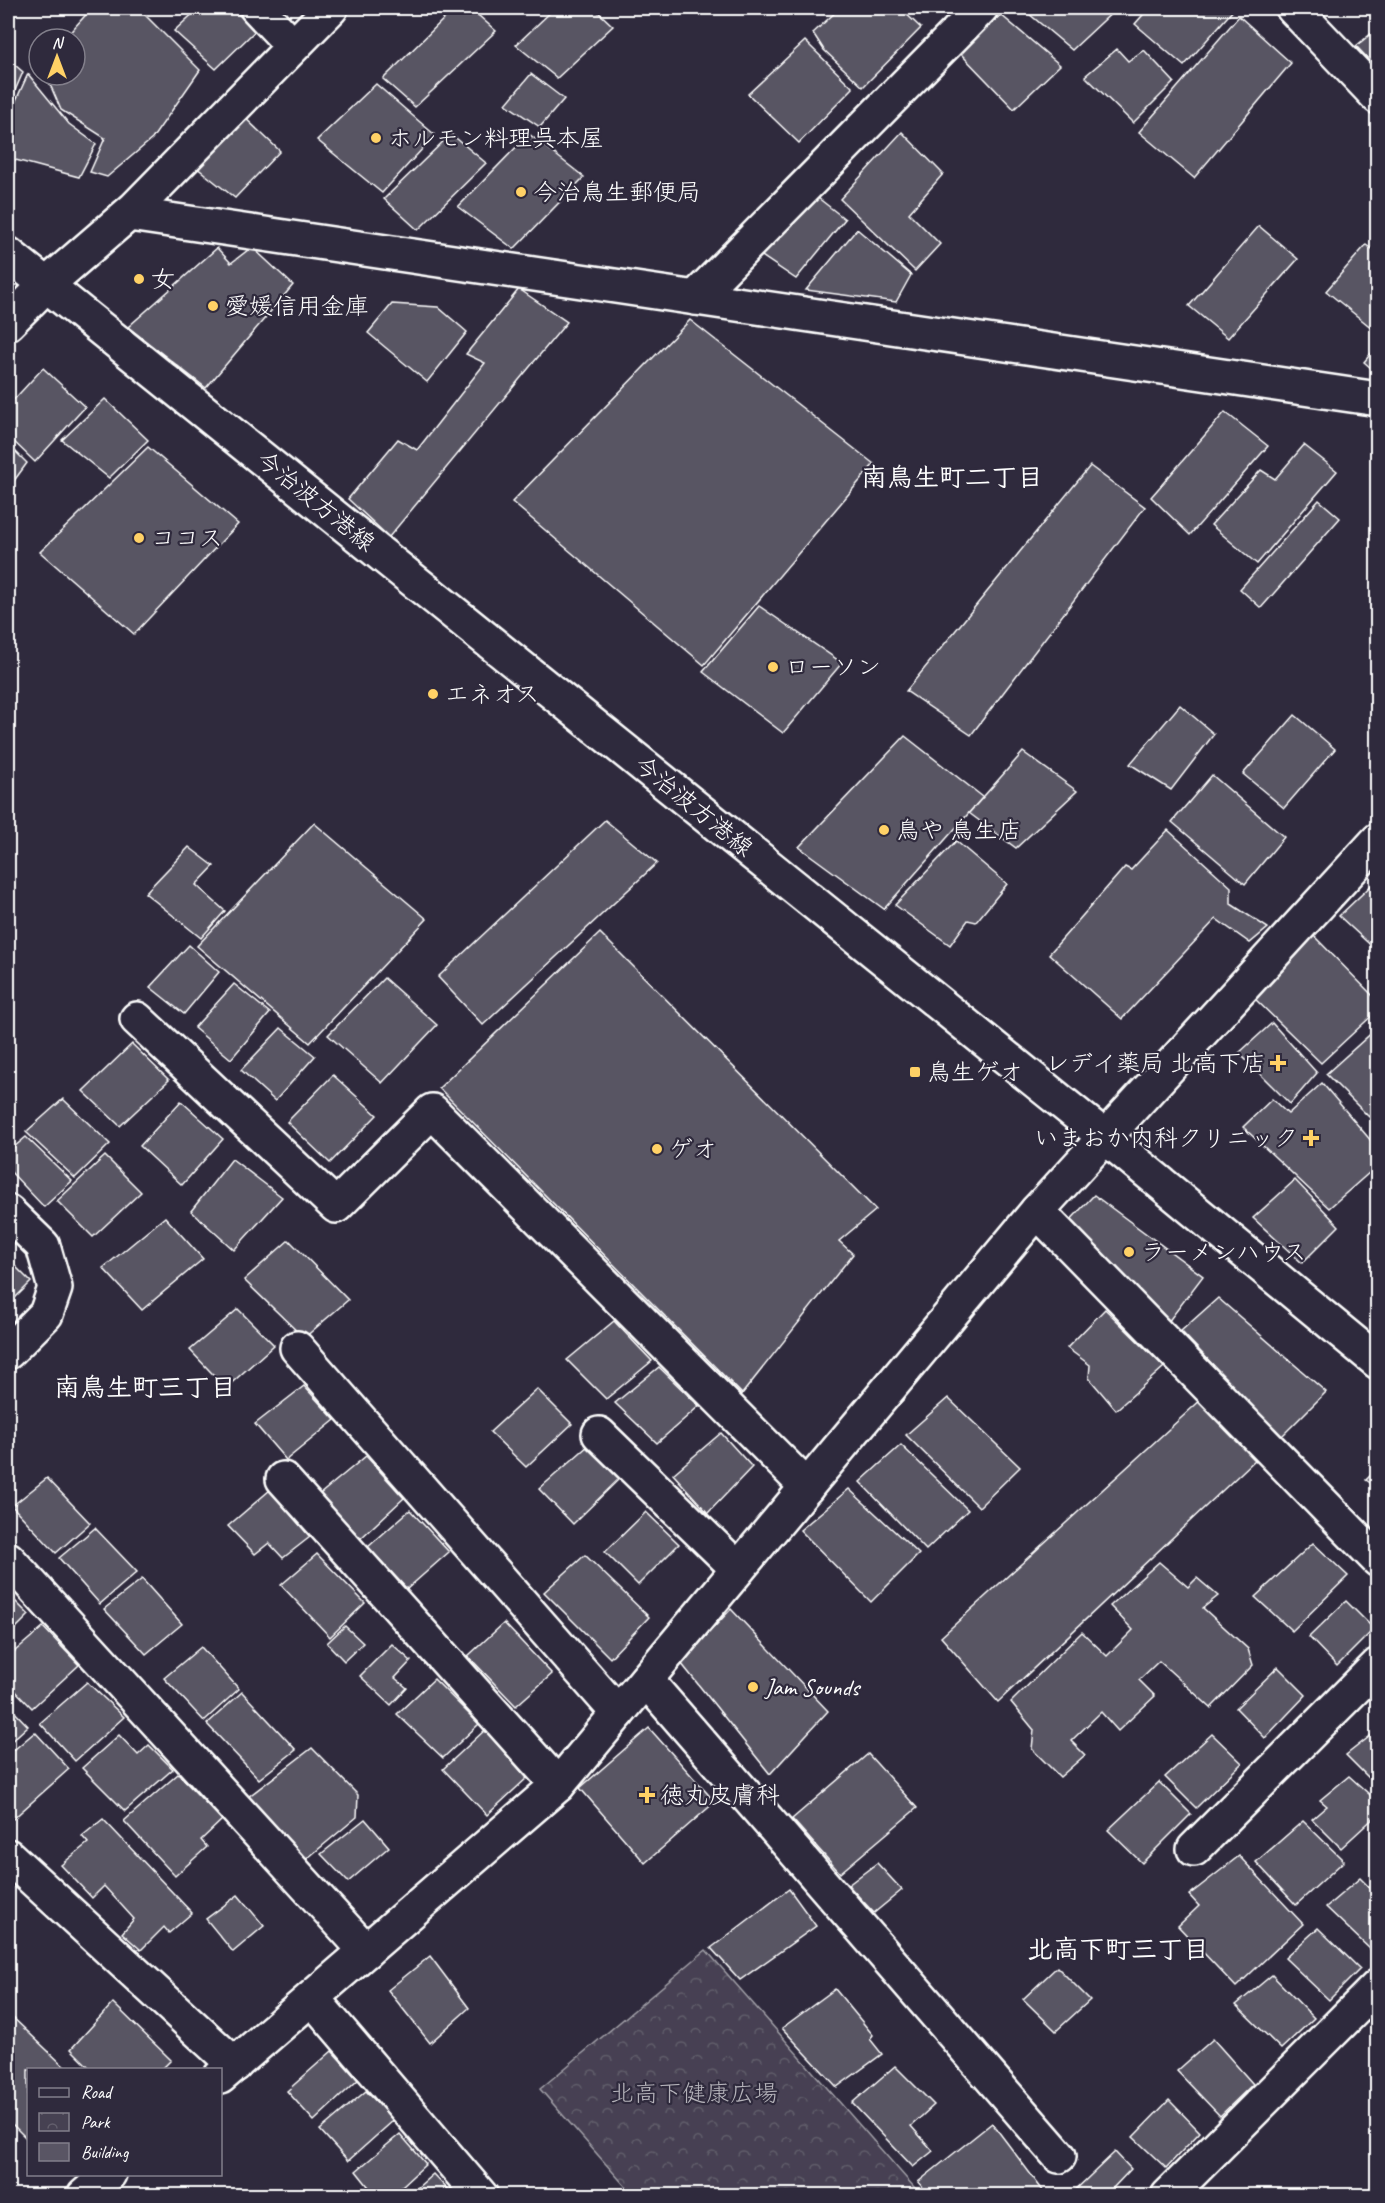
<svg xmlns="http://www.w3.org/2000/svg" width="1385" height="2203" font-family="Caveat,'Klee One',sans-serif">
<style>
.park{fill:url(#park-crowns);stroke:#a2a0a8;stroke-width:1.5}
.building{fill:#595564;stroke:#fff;stroke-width:1.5}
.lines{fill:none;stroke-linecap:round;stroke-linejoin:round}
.street-casing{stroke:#fff;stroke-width:38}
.secondary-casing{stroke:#fff;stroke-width:38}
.primary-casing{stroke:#fff;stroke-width:38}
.street{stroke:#2f2a3d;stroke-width:33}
.secondary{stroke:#2f2a3d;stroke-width:33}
.primary{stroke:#2f2a3d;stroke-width:33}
.poi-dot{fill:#ffd166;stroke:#2f2a3d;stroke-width:2}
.labels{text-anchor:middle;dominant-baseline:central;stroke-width:4.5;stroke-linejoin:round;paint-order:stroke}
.poi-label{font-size:24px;fill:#fff;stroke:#2f2a3d;text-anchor:start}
.street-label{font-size:24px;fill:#fff;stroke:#2f2a3d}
.park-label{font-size:24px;fill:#b5b3ba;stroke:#2f2a3d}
.neighbourhood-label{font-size:26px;font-weight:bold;fill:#fff;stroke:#2f2a3d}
</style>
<defs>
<pattern id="park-crowns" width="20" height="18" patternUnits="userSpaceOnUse" patternTransform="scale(1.5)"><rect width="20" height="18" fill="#464152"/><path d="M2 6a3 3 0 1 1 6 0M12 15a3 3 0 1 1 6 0" fill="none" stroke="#625e6c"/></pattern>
</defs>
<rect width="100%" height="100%" fill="#2f2a3d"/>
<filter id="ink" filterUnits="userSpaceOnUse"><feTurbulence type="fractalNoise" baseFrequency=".0167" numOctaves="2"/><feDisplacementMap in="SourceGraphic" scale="12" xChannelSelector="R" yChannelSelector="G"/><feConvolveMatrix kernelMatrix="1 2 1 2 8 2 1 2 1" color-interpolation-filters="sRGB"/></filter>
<g filter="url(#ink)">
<path class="park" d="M 706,1950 L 921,2195 L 633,2195 L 540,2089 Z"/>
<g class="building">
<path d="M 92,8 L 138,8 L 200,70 L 152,139 L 107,177 L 90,172 L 105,138 L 61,110 L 46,75 L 75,75 L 75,39 L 64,39 Z"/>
<path d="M 199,8 L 232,8 L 255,31 L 216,69 L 174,31 Z"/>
<path d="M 455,8 L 470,8 L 496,31 L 415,107 L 383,79 Z"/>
<path d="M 555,8 L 594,8 L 613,26 L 557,78 L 516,45 Z"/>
<path d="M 840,8 L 900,8 L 921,28 L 863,87 L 824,50 L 813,33 Z"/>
<path d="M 925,8 L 945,8 L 935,17 Z"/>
<path d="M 1022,8 L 1117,8 L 1072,50 Z"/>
<path d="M 1149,8 L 1235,8 L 1184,66 L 1135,24 Z"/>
<path d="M 1001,15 L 1060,65 L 1014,109 L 959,52 Z"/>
<path d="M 1239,16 L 1291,63 L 1194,178 L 1139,132 Z"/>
<path d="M 1378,28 L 1378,69 L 1356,46 Z"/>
<path d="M 805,41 L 853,88 L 799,143 L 748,94 Z"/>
<path d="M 1117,49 L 1128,61 L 1144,50 L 1174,82 L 1133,123 L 1085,76 Z"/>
<path d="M 8,59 L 23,72 L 8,107 Z"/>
<path d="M 28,74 L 69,124 L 96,144 L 79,177 L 8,158 L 8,118 Z"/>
<path d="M 531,74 L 564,99 L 540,127 L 506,104 Z"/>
<path d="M 376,84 L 435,135 L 382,193 L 317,140 Z"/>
<path d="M 242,115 L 280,151 L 235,198 L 191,163 Z"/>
<path d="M 902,132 L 943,174 L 909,213 L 940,244 L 915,271 L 840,199 Z"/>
<path d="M 451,134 L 486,163 L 418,230 L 384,199 Z"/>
<path d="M 529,134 L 584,177 L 514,249 L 458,207 Z"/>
<path d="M 813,194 L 845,219 L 796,279 L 759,254 Z"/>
<path d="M 1259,226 L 1298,259 L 1228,338 L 1189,306 Z"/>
<path d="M 857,229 L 911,275 L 896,302 L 806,290 Z"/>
<path d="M 1366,245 L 1378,253 L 1378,333 L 1326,291 Z"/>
<path d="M 252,247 L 293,285 L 206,388 L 128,327 L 217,248 L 231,263 Z"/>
<path d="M 519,289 L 567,322 L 389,537 L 348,499 L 398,439 L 417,450 L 485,363 L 466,354 Z"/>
<path d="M 392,304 L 438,307 L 467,332 L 427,382 L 368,333 Z"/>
<path d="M 690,320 L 874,464 L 704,665 L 512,502 Z"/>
<path d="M 1378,345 L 1378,374 L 1364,362 Z"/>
<path d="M 43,368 L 85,407 L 35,462 L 8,436 L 8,406 Z"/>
<path d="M 105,399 L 148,440 L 109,478 L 62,440 Z"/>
<path d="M 1225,412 L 1268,446 L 1190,535 L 1151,497 Z"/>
<path d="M 8,444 L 27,463 L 8,489 Z"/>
<path d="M 1304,445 L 1337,471 L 1257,564 L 1211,525 L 1261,470 L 1275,479 Z"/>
<path d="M 148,447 L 238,524 L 134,634 L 40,552 Z"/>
<path d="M 1090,466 L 1145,507 L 971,735 L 906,691 Z"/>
<path d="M 1319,500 L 1340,518 L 1261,608 L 1240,589 Z"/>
<path d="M 759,606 L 842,663 L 783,733 L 703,672 Z"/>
<path d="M 1180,705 L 1214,734 L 1171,790 L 1130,764 Z"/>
<path d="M 1295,715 L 1335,749 L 1284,808 L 1243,774 Z"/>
<path d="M 905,736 L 983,797 L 884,909 L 799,847 Z"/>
<path d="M 1023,752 L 1077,791 L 1016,848 L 969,813 Z"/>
<path d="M 1212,775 L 1284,837 L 1245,884 L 1172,822 Z"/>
<path d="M 605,820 L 657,863 L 483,1025 L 438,977 Z"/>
<path d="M 314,823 L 427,919 L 310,1043 L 197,946 Z"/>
<path d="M 1168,830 L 1231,887 L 1231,904 L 1268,928 L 1250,943 L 1216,919 L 1122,1019 L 1049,954 L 1125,867 L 1131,870 Z"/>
<path d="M 956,841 L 1007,884 L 976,922 L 968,920 L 950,945 L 895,905 Z"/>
<path d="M 189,847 L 214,866 L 196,885 L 225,911 L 201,938 L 145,893 Z"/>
<path d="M 1378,879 L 1378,952 L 1339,916 Z"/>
<path d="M 600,933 L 876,1210 L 839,1241 L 853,1254 L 742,1394 L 439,1088 Z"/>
<path d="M 1313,935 L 1378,1001 L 1378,1010 L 1321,1063 L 1252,996 Z"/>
<path d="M 189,945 L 219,972 L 184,1014 L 150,987 Z"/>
<path d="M 384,978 L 437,1025 L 382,1083 L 328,1035 Z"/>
<path d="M 234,984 L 270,1013 L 231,1059 L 194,1028 Z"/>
<path d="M 1272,1023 L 1317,1073 L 1290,1104 L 1239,1053 Z"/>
<path d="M 281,1028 L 315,1056 L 275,1101 L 241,1070 Z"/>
<path d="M 1375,1030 L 1378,1109 L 1369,1117 L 1326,1074 Z"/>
<path d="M 132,1044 L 169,1080 L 120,1126 L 83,1091 Z"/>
<path d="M 333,1075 L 377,1115 L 330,1163 L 287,1122 Z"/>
<path d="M 1322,1083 L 1378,1149 L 1378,1165 L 1329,1208 L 1243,1127 L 1272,1099 L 1288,1114 Z"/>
<path d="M 63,1099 L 110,1144 L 75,1178 L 26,1132 Z"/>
<path d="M 181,1101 L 223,1139 L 182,1185 L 140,1146 Z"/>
<path d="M 26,1137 L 72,1181 L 44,1207 L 8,1169 L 8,1152 Z"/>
<path d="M 105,1156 L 141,1192 L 93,1237 L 57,1201 Z"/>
<path d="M 232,1159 L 282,1197 L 234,1250 L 191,1211 Z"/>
<path d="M 1295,1180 L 1339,1226 L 1302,1263 L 1253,1218 Z"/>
<path d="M 1094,1195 L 1203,1276 L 1165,1326 L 1063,1228 Z"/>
<path d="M 165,1217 L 203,1259 L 142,1310 L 103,1268 Z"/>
<path d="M 289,1240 L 348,1300 L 304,1338 L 244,1280 Z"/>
<path d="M 8,1259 L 31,1282 L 8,1305 Z"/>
<path d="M 1218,1298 L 1326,1392 L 1281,1437 L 1181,1331 Z"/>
<path d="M 238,1309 L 274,1345 L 226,1388 L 190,1350 Z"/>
<path d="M 1105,1309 L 1164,1367 L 1116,1410 L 1089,1378 L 1090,1365 L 1067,1348 Z"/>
<path d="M 614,1321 L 652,1361 L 606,1399 L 567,1360 Z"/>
<path d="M 659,1367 L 699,1406 L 657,1443 L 615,1403 Z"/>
<path d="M 304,1386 L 335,1420 L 286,1460 L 255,1424 Z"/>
<path d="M 537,1389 L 572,1424 L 526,1467 L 490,1432 Z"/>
<path d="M 1204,1397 L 1256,1459 L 998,1702 L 941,1637 Z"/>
<path d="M 948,1398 L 1020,1467 L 979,1507 L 906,1435 Z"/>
<path d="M 721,1433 L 752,1467 L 708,1513 L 673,1474 Z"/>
<path d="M 589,1445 L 620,1478 L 573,1524 L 539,1489 Z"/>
<path d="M 901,1445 L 968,1510 L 926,1550 L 860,1482 Z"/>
<path d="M 366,1456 L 404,1498 L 360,1539 L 320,1494 Z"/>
<path d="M 1378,1468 L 1378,1488 L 1366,1480 Z"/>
<path d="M 47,1478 L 90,1523 L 56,1553 L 12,1506 Z"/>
<path d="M 849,1489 L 919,1554 L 871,1602 L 800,1530 Z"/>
<path d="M 270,1490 L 310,1537 L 283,1558 L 269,1543 L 255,1554 L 228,1526 Z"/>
<path d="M 410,1510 L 449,1552 L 407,1589 L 368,1547 Z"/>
<path d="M 646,1512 L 679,1544 L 638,1585 L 605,1552 Z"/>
<path d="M 95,1528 L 137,1572 L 100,1604 L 59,1558 Z"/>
<path d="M 1313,1543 L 1348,1576 L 1292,1631 L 1255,1597 Z"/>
<path d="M 317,1554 L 365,1603 L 330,1637 L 281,1585 Z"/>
<path d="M 585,1555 L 649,1617 L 610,1658 L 544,1592 Z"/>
<path d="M 1159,1562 L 1188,1587 L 1197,1578 L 1218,1596 L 1203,1608 L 1248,1649 L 1253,1665 L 1211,1708 L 1159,1661 L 1139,1680 L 1155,1696 L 1118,1731 L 1101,1712 L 1071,1741 L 1085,1755 L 1060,1777 L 1032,1749 L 1034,1730 L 1011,1702 L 1082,1632 L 1107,1656 L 1133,1630 L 1110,1606 Z"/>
<path d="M 142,1579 L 182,1624 L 146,1654 L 104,1609 Z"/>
<path d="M 8,1594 L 29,1615 L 8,1636 Z"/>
<path d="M 1346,1601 L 1374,1629 L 1337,1666 L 1309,1637 Z"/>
<path d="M 731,1609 L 828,1711 L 770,1774 L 681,1663 Z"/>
<path d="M 504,1623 L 552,1674 L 516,1706 L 468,1656 Z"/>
<path d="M 345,1626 L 363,1643 L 344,1661 L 327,1643 Z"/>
<path d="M 43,1627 L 79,1665 L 32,1708 L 8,1683 L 8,1657 Z"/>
<path d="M 392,1644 L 411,1661 L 395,1678 L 407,1688 L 391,1705 L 360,1676 Z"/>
<path d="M 201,1647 L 239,1689 L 204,1721 L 164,1678 Z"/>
<path d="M 1278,1667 L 1306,1695 L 1265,1738 L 1236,1708 Z"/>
<path d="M 434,1679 L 479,1724 L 443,1758 L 397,1714 Z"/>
<path d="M 87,1682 L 124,1717 L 75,1761 L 40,1723 Z"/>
<path d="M 242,1692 L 296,1750 L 259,1779 L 207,1724 Z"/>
<path d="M 8,1705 L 28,1726 L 8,1744 Z"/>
<path d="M 649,1728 L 715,1802 L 645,1863 L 580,1788 Z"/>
<path d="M 485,1730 L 527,1778 L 487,1815 L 443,1769 Z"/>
<path d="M 1378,1730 L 1378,1787 L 1346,1755 Z"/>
<path d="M 35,1732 L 69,1769 L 13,1819 L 8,1814 L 8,1755 Z"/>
<path d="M 1212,1734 L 1242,1763 L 1196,1808 L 1165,1777 Z"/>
<path d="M 119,1735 L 138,1755 L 149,1745 L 173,1769 L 125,1811 L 82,1768 Z"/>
<path d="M 312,1748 L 358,1795 L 357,1817 L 303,1862 L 244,1800 Z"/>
<path d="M 868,1754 L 917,1808 L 840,1873 L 792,1819 Z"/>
<path d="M 178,1774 L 222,1820 L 201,1840 L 207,1847 L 175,1876 L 124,1821 Z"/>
<path d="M 1349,1776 L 1378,1802 L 1378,1814 L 1341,1848 L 1312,1819 L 1327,1806 L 1320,1800 Z"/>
<path d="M 1159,1782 L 1191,1814 L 1142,1863 L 1108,1830 Z"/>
<path d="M 103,1819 L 192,1913 L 169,1933 L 164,1927 L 141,1950 L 122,1933 L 134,1919 L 104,1886 L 92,1898 L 61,1865 L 88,1843 L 82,1836 Z"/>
<path d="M 365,1819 L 389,1847 L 348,1882 L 321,1854 Z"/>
<path d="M 1303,1821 L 1344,1861 L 1296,1905 L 1256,1862 Z"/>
<path d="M 1239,1856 L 1303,1924 L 1236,1987 L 1178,1926 L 1199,1906 L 1189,1895 Z"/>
<path d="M 877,1863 L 902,1890 L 874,1913 L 848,1885 Z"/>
<path d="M 1360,1878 L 1378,1896 L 1378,1944 L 1371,1950 L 1326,1907 Z"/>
<path d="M 789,1889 L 816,1926 L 740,1980 L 711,1948 Z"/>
<path d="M 238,1895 L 264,1926 L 233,1952 L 206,1919 Z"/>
<path d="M 1318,1928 L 1360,1969 L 1329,2000 L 1285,1958 Z"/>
<path d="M 430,1956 L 469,2008 L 430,2043 L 388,1990 Z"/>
<path d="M 1057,1967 L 1090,2000 L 1056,2031 L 1023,1999 Z"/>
<path d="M 1272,1975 L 1314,2018 L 1281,2049 L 1236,2005 Z"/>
<path d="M 835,1989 L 873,2035 L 870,2039 L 882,2054 L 837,2087 L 782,2028 Z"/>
<path d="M 113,2003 L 171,2060 L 161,2070 L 92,2070 L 71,2049 Z"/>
<path d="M 8,2013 L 68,2070 L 28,2070 L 28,2140 L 8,2120 Z"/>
<path d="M 1213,2039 L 1253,2084 L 1220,2116 L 1177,2071 Z"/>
<path d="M 332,2051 L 358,2080 L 314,2121 L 287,2091 Z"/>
<path d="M 895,2066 L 934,2105 L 911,2126 L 933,2151 L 913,2167 L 852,2103 Z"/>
<path d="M 366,2091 L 394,2120 L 348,2161 L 320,2130 Z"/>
<path d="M 1169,2100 L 1200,2132 L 1166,2168 L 1133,2137 Z"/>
<path d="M 992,2123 L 1047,2196 L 930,2196 L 918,2182 Z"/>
<path d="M 400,2134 L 426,2164 L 391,2196 L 376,2196 L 356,2171 Z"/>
<path d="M 1115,2152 L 1131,2169 L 1113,2188 L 1122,2196 L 1069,2196 Z"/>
<path d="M 433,2174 L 454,2196 L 408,2196 Z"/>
</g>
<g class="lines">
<defs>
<g id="street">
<path d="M 257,8 L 293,46"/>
<path d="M 1293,8 L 1378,97"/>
<path d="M 129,214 L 1378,399"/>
<path d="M 46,285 L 134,209 L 331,8"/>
<path d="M 695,298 L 981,8"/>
<path d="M 137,1019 L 336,1206 L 432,1111 L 807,1487"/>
<path d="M 1037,1211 L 1378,1560"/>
<path d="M 8,1212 L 43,1246 L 55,1288 L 46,1314 L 8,1352"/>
<path d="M 297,1348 L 618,1713"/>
<path d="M 599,1434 L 738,1569"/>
<path d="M 283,1479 L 558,1785"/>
<path d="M 8,1559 L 366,1951"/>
<path d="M 646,1680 L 1059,2156"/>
<path d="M 1194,1849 L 1378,1665"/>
<path d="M 8,1856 L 235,2065"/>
<path d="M 312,1998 L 481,2196"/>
<path d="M 220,2077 L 558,1785 L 1037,1211 L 1378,840"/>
<path d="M 84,2196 L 109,2174"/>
<path d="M 1168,2196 L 1378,1986"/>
</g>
<path id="secondary" d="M 8,323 L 46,285"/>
<path id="primary" d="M 8,254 L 1105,1137 L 1378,1362"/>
</defs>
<use href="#street" class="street-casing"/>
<use href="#secondary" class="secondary-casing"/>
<use href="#primary" class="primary-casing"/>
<use href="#street" class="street"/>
<use href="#secondary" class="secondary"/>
<use href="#primary" class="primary"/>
</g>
</g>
<g class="poi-dot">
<circle cx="376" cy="138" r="6"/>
<circle cx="521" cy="192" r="6"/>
<circle cx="139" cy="279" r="6"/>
<circle cx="213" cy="306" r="6"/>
<circle cx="139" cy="538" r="6"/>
<circle cx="773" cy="667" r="6"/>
<circle cx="433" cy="694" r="6"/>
<circle cx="884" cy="830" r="6"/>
<path d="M1275 1054h6v6h6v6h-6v6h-6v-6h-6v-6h6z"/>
<rect x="909" y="1066" width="12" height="12" rx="3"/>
<path d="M1308 1129h6v6h6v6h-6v6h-6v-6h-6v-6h6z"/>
<circle cx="657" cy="1149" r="6"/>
<circle cx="1129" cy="1252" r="6"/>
<circle cx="753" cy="1687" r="6"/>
<path d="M644 1786h6v6h6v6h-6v6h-6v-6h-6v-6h6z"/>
</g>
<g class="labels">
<g class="poi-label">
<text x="388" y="138">ホルモン料理呉本屋</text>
<text x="533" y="192">今治鳥生郵便局</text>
<text x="151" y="279">女</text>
<text x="225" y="306">愛媛信用金庫</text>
<text x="151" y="538">ココス</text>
<text x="785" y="667">ローソン</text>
<text x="445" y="694">エネオス</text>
<text x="896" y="830">鳥や 鳥生店</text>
<text x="1266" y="1063" text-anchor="end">レデイ薬局 北高下店</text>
<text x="927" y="1072">鳥生ゲオ</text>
<text x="1298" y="1138" text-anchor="end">いまおか内科クリニック</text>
<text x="669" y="1149">ゲオ</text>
<text x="1141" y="1252">ラーメンハウス</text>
<text x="765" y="1687">Jam Sounds</text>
<text x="660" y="1795">徳丸皮膚科</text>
</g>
<g class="street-label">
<text transform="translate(316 501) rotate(39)">今治波方港線</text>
<text transform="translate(694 806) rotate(39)">今治波方港線</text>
</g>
<g class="park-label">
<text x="694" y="2093">北高下健康広場</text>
</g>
<g class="neighbourhood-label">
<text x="952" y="477">南鳥生町二丁目</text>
<text x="145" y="1387">南鳥生町三丁目</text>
<text x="1118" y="1949">北高下町三丁目</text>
</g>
</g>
<rect width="1385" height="2203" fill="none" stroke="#2f2a3d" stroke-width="30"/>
<rect x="15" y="15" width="1355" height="2173" fill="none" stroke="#fff" stroke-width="2" filter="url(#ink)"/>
<rect x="27" y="2068" width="195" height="108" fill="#2f2a3d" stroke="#827f8b" stroke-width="1.5"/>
<rect x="39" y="2088" width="30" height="9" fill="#2f2a3d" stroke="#827f8b" stroke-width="1.5"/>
<text x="81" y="2098" font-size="18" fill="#ffffff">Road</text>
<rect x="39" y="2113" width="30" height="18" fill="url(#park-crowns)" stroke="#827f8b" stroke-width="1.5"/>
<text x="81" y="2128" font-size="18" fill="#ffffff">Park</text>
<rect x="39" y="2143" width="30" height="18" fill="#595564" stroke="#827f8b" stroke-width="1.5"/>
<text x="81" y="2158" font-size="18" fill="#ffffff">Building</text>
<g transform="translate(57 57)"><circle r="28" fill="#2f2a3d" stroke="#827f8b" stroke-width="1.5"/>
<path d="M0-4.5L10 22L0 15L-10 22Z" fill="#ffd166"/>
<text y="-9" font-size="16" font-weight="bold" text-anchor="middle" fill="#ffffff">N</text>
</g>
</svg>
